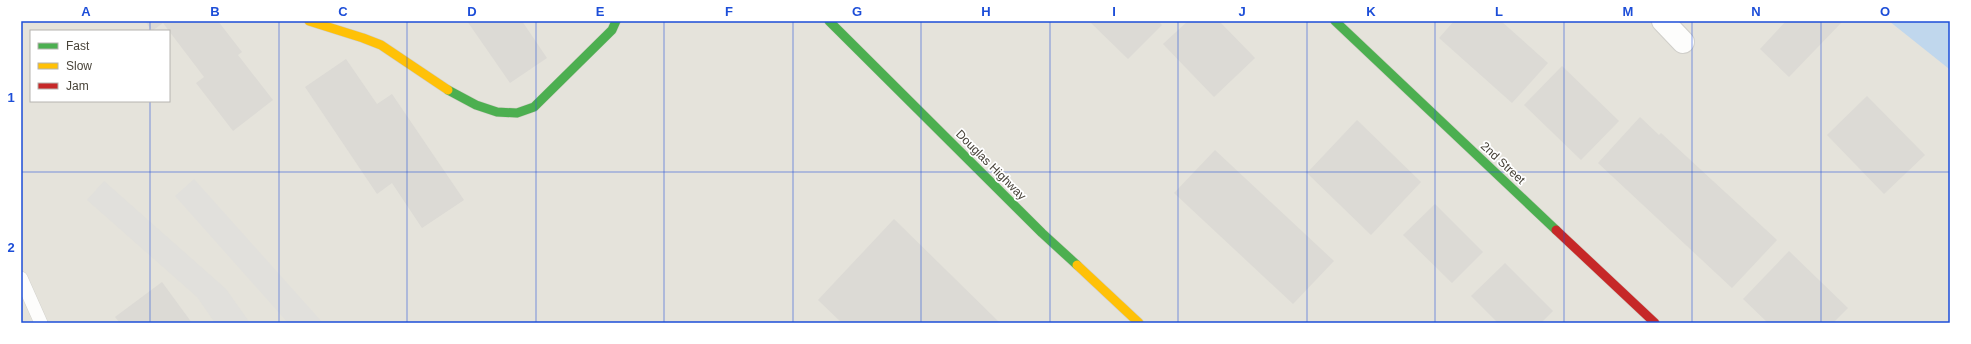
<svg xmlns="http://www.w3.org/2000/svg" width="1971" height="344" font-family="Helvetica,sans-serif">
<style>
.residential{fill:#e5e3db;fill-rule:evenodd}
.parking{fill:#e1e0dc}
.water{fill:#c0d7ed}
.building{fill:#dcdad5}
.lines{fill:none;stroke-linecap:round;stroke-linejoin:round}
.lane-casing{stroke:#d0cfca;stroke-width:14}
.street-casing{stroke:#d0cfca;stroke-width:24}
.fast-casing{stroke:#d0cec4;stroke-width:10}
.slow-casing{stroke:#d0cec4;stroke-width:10}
.jam-casing{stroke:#d0cec4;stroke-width:10}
.lane{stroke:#fdfdfc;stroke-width:13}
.street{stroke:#fdfdfc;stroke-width:22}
.fast{stroke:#4caf50;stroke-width:9}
.slow{stroke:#ffc107;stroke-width:9}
.jam{stroke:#c62828;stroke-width:9}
.grid{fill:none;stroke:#1d4ed8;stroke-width:1;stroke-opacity:0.55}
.labels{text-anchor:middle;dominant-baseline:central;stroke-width:3.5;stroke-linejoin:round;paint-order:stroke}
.street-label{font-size:12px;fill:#484339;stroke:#fff}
.neatline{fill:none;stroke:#1d4ed8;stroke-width:1.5}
.grid-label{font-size:13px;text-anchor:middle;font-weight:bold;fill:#1d4ed8}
</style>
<rect width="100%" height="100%" fill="#f2f1ec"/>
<path class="residential" d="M 21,21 L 1911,21 L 1950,55 L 1950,323 L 21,323 ZM 31,31 L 169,31 L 169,101 L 31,101 Z"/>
<g class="parking">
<path d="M 194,179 L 323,323 L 288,323 L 175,196 Z"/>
<path d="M 104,181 L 226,289 L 250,323 L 215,323 L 197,297 L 87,200 Z"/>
</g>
<path class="water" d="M 1889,21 L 1950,21 L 1950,70 L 1948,68 Z"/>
<g class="building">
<path d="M 145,21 L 218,21 L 242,52 L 238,55 L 273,100 L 233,131 L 196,83 L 204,77 L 169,31 L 163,23 L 152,31 Z"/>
<path d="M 467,21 L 522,21 L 547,58 L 510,83 Z"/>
<path d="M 1089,21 L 1158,21 L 1162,25 L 1128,59 Z"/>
<path d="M 1188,21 L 1219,21 L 1255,58 L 1214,97 L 1163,44 Z"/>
<path d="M 1454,21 L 1501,21 L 1548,63 L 1512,103 L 1439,38 Z"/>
<path d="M 1786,21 L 1843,21 L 1789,77 L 1760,49 Z"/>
<path d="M 346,59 L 377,104 L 392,94 L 464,200 L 422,228 L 392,183 L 377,194 L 305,87 Z"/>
<path d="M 1562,66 L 1619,121 L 1581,160 L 1524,105 Z"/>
<path d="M 1867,96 L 1925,155 L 1884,194 L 1827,135 Z"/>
<path d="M 1640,117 L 1659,135 L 1661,133 L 1777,240 L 1732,288 L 1598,163 Z"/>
<path d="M 1357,120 L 1421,182 L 1371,235 L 1307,173 Z"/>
<path d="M 1215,150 L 1334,261 L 1293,304 L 1174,193 Z"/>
<path d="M 1435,204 L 1483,252 L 1452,283 L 1403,235 Z"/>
<path d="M 894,219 L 1000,323 L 842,323 L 818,300 Z"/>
<path d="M 1789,251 L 1848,308 L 1833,323 L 1768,323 L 1743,299 Z"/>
<path d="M 1505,263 L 1553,311 L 1541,323 L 1498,323 L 1471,296 Z"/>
<path d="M 162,282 L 192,323 L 120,323 L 115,317 Z"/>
</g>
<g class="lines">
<defs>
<path id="lane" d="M 21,278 L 41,323"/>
<path id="street" d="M 1663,21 L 1683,42"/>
<g id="fast">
<path d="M 829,21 L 1042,233 L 1077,265"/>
<path d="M 1335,21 L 1556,230"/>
<path d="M 448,90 L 476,105 L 497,112 L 517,113 L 534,107 L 612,30 L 616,21"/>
</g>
<g id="slow">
<path d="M 309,21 L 363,38 L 381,45 L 448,90"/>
<path d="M 1077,265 L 1139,323"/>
</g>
<path id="jam" d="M 1556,230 L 1655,323"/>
</defs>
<use href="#lane" class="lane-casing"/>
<use href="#street" class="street-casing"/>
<use href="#fast" class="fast-casing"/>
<use href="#slow" class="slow-casing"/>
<use href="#jam" class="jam-casing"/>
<use href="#lane" class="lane"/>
<use href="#street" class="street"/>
<use href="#fast" class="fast"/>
<use href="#slow" class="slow"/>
<use href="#jam" class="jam"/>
</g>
<path class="grid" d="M 150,21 L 150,31M 279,21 L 279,323M 407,21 L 407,323M 536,21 L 536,323M 664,21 L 664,323M 793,21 L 793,323M 921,21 L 921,323M 1050,21 L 1050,323M 1178,21 L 1178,323M 1307,21 L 1307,323M 1435,21 L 1435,323M 1564,21 L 1564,323M 1692,21 L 1692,323M 1821,21 L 1821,323M 150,101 L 150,323M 21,172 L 1950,172"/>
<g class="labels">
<g class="street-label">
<text transform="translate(1503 163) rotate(43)">2nd Street</text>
<text transform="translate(991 165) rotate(45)">Douglas Highway</text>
</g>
</g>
<rect width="1971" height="344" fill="none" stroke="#ffffff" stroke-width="44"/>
<rect x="30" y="30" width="140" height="72" fill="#ffffff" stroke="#b6b4b0"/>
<rect x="38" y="43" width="20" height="6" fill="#4caf50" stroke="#b6b4b0"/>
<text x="66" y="50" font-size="12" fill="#484339">Fast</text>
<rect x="38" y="63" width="20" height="6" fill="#ffc107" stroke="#b6b4b0"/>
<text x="66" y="70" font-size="12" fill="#484339">Slow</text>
<rect x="38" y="83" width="20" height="6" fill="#c62828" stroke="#b6b4b0"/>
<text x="66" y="90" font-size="12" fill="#484339">Jam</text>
<rect x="22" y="22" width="1927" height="300" class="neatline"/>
<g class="grid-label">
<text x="86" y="16">A</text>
<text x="215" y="16">B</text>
<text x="343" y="16">C</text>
<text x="472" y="16">D</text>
<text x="600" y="16">E</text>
<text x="729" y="16">F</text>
<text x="857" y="16">G</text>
<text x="986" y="16">H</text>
<text x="1114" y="16">I</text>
<text x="1242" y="16">J</text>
<text x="1371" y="16">K</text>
<text x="1499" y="16">L</text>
<text x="1628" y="16">M</text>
<text x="1756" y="16">N</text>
<text x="1885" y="16">O</text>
<text x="11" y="102">1</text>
<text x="11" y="252">2</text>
</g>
</svg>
